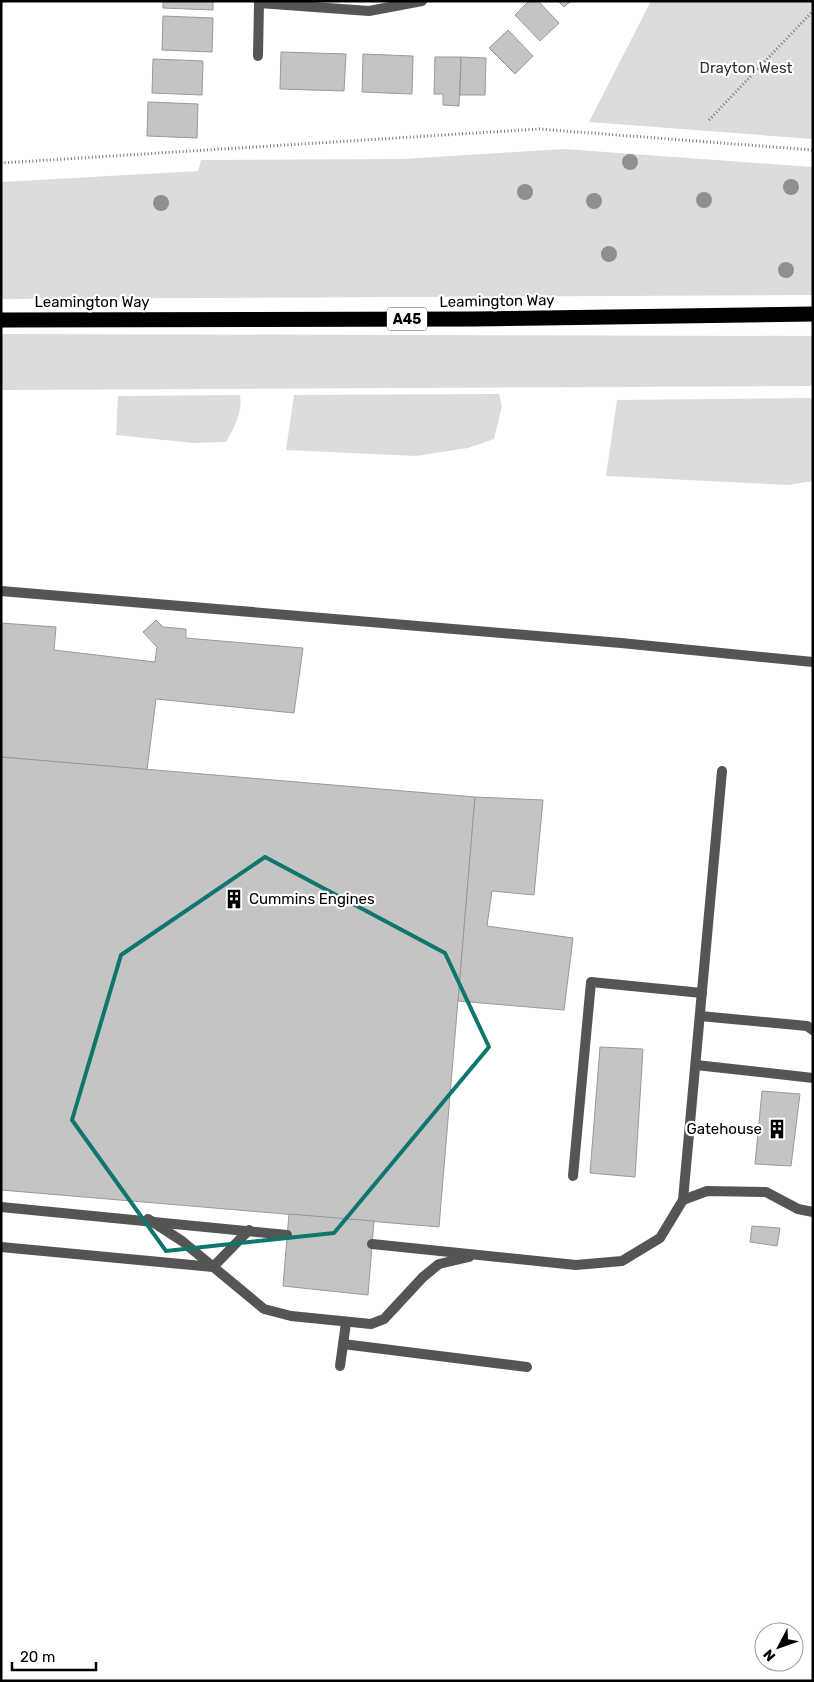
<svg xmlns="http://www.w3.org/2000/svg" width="814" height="1682" font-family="Rubik,sans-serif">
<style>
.green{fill:#dcdcdc}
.building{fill:#c4c4c4;stroke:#999}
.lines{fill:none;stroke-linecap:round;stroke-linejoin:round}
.path{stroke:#777;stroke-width:3;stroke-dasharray:1 2.5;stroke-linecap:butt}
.lane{stroke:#555;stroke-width:10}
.street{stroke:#555;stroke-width:10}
.highway{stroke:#000;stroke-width:15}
.tree{fill:#8f8f8f}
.marked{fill:none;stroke:#0f766e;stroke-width:4;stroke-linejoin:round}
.labels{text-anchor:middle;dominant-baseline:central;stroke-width:4.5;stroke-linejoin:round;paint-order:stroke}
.shield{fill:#fff;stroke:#4c4c4c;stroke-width:1}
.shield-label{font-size:14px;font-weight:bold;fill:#000}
.park-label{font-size:15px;fill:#333;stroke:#fff}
.street-label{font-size:15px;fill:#000;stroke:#fff}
.poi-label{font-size:15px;fill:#000;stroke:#fff;text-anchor:start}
</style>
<rect width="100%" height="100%" fill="#fff"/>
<g class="green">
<path d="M 651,1 L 813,1 L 813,139 L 589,122 Z"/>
<path d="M 564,149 L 813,167 L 813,295 L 1,299 L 1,182 L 198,171 L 201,160 L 402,159 Z"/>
<path d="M 1,334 L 813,336 L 813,386 L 1,390 Z"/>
<path d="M 499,394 L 502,406 L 494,439 L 468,448 L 416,456 L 286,450 L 294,395 Z"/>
<path d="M 240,395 C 243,412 234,428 226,442 L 193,443 L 116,435 L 118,396 Z"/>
<path d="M 813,398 L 813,481 L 788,485 L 606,476 L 617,400 Z"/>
</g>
<g class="building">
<path d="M 163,1 L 213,1 L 213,10 L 163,8 Z"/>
<path d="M 529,1 L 538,1 L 559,23 L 540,41 L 515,15 Z"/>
<path d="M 558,1 L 571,1 L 564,7 Z"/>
<path d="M 163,16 L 213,18 L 212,52 L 162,50 Z"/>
<path d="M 508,30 L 533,56 L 515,74 L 489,48 Z"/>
<path d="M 281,52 L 346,54 L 344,91 L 280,89 Z"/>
<path d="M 363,54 L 413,56 L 412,94 L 362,92 Z"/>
<path d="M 435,57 L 461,57 L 459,106 L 443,105 L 443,94 L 434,94 Z"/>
<path d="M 461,57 L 486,58 L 485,95 L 460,95 Z"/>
<path d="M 153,59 L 203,61 L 202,95 L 152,93 Z"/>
<path d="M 148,102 L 198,104 L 197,138 L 147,136 Z"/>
<path d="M 156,620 L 163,627 L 186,629 L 186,638 L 303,648 L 294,713 L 156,699 L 147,770 L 1,757 L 1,623 L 56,627 L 54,650 L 155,662 L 157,647 L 143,632 Z"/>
<path d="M 1,757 L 475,797 L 439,1227 L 1,1190 Z"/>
<path d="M 475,797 L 543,800 L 534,895 L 492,891 L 487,926 L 573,938 L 564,1010 L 458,1001 Z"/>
<path d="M 600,1047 L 643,1049 L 635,1177 L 590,1173 Z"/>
<path d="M 762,1091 L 800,1094 L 791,1166 L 755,1164 Z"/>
<path d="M 289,1214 L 374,1221 L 368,1295 L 283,1286 Z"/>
<path d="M 752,1226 L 780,1228 L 777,1246 L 750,1242 Z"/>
</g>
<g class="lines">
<g class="path">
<path d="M 709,120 L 813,11"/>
<path d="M 1,163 L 539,129 L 813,150"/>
</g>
<g class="lane">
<path d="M 1,591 L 621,643 L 813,662"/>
<path d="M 700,1016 L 807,1026 L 813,1030"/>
<path d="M 696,1065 L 813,1078"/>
<path d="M 573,1176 L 591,982 L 702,993"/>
<path d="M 683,1200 L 722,771"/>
<path d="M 1,1207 L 287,1235"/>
<path d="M 148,1219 L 182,1241 L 264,1309 L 291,1316 L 371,1324 L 384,1319 L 423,1277 L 439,1264 L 469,1257"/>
<path d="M 372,1244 L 576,1265 L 622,1261 L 660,1238 L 683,1200 L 707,1191 L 766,1192 L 798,1209 L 813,1212"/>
<path d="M 1,1247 L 213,1267"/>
<path d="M 213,1267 L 249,1230"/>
<path d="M 343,1344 L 527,1367"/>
<path d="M 340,1366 L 346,1323"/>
</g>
<g class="street">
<path d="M 259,1 L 259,3 L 369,11 L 422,1"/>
<path d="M 258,56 L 259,3"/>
</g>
<path class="highway" d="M 1,320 L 474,319 L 813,314"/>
</g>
<g class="tree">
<circle cx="630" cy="162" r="8"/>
<circle cx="791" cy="187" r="8"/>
<circle cx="525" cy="192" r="8"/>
<circle cx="704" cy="200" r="8"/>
<circle cx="594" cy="201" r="8"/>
<circle cx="161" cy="203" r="8"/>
<circle cx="609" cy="254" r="8"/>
<circle cx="786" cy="270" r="8"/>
</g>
<path class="marked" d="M 265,857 L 445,953 L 489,1047 L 334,1233 L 166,1251 L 72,1120 L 121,955 Z"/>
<defs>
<symbol id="building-bare" viewBox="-9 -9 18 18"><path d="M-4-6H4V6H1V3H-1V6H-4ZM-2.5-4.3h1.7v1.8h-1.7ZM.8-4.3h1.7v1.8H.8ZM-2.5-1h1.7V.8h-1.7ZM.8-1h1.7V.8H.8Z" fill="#000" stroke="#fff" stroke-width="2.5" paint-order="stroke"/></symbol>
</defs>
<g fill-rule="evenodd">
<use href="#building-bare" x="220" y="885" width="28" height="28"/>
<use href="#building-bare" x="763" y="1115" width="28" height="28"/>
</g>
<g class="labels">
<rect class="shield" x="387" y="307.5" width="40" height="23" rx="4"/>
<g class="shield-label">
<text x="407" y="319">A45</text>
</g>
<g class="park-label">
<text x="746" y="68">Drayton West</text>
</g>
<g class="street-label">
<text transform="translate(497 301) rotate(-1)">Leamington Way</text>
<text x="92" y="302">Leamington Way</text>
</g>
<g class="poi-label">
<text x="249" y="899">Cummins Engines</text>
<text x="762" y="1129" text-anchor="end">Gatehouse</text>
</g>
</g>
<rect width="814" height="1682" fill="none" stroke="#000000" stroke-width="5"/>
<g transform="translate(779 1647) rotate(229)"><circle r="24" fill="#ffffff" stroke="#999999"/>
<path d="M0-4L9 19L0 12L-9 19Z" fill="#000000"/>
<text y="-8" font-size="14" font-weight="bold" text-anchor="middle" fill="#000000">N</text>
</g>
<path d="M12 1662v8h84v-8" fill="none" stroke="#000000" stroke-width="2.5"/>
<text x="20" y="1662" font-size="15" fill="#000000" stroke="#ffffff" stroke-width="4" paint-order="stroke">20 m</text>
</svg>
